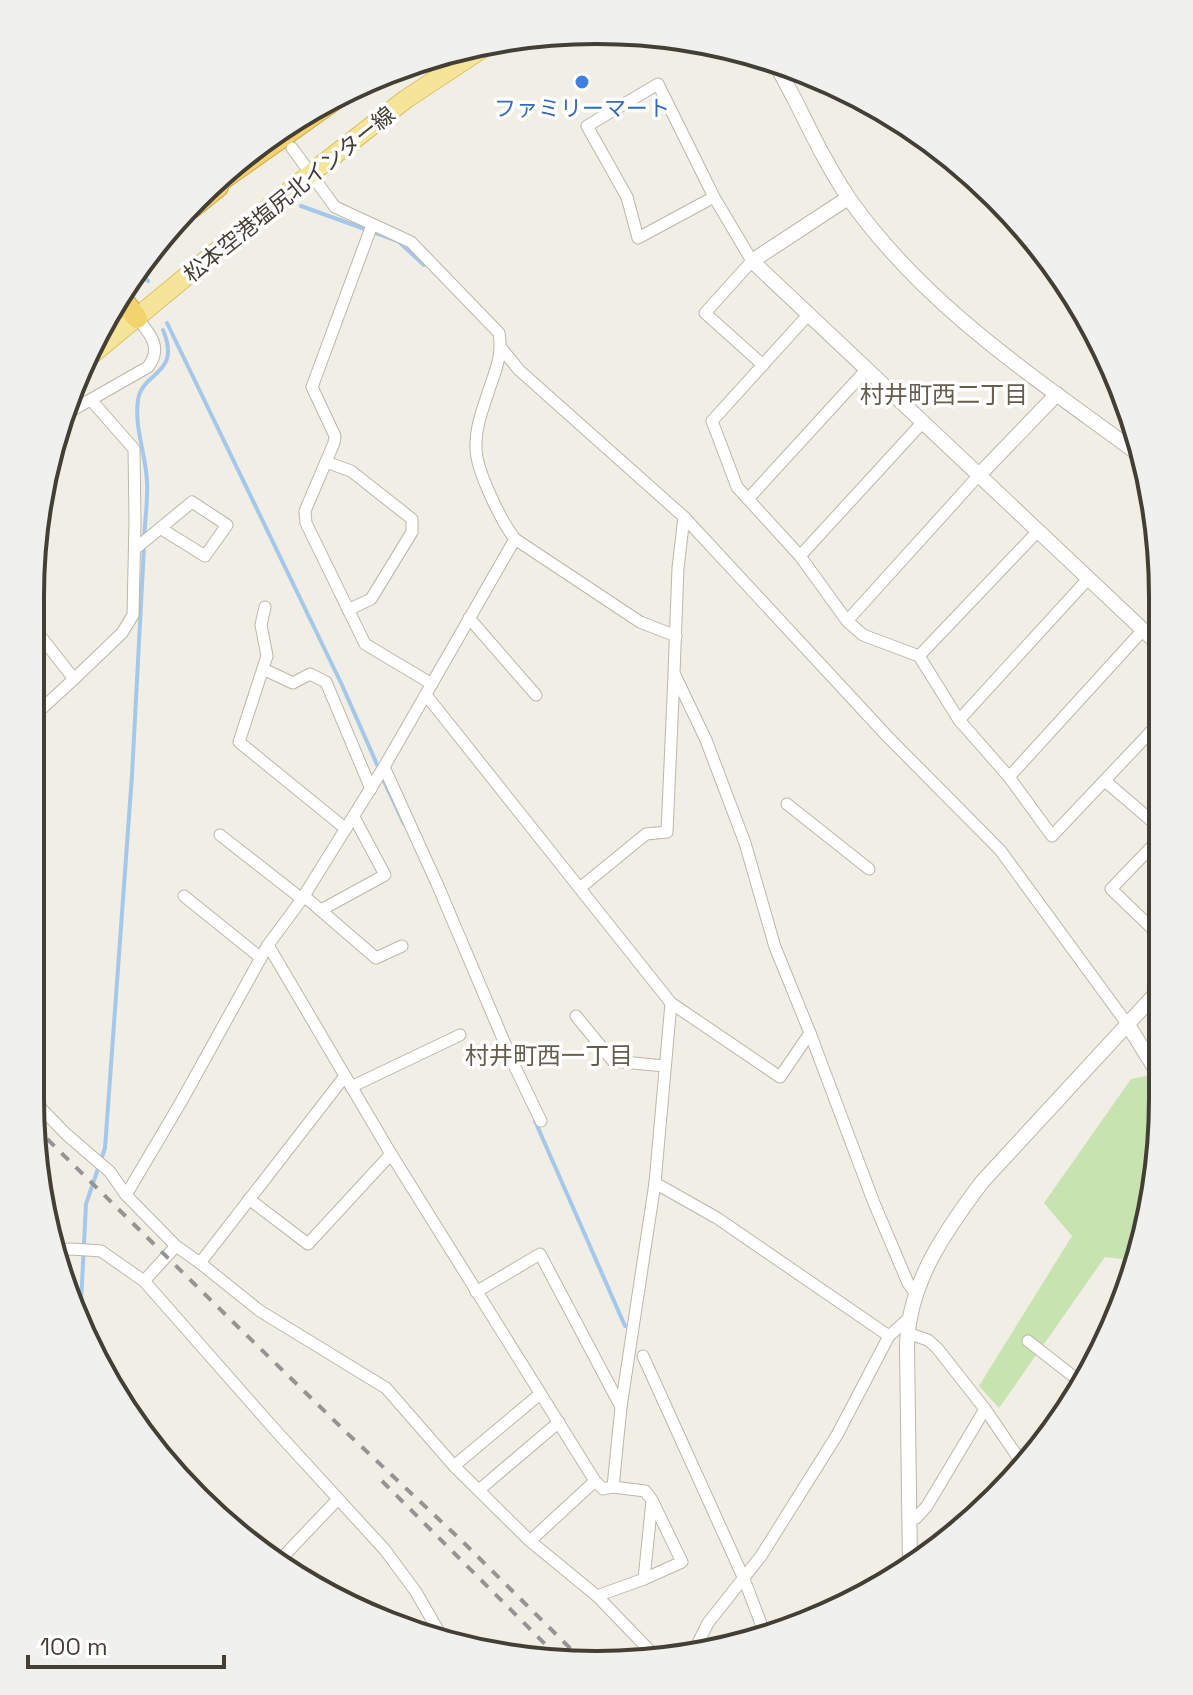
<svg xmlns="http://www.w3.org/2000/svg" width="1193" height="1695" font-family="'Space Grotesk','Noto Sans JP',sans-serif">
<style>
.green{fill:#c7e3b0}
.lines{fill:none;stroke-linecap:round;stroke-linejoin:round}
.stream{stroke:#a5c8ea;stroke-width:4}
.minor-casing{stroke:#bcb7a8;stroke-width:13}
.tertiary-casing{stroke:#bcb7a8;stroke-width:16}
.primary-casing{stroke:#dac26a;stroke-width:20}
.motorway-casing{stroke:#d1a83f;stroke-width:22}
.minor{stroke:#fff;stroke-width:11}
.tertiary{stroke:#fff;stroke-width:14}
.primary{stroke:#f6e499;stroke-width:18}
.motorway{stroke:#f3d36e;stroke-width:20}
.rail{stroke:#949494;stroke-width:4;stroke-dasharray:10 10;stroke-linecap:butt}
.shop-dot{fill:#3f7fe0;stroke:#fff;stroke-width:3}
.labels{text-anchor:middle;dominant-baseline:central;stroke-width:7;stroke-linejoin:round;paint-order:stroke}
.shop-label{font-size:22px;fill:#366cbe;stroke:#fff}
.street-label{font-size:22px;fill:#433f35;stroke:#fff}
.neighbourhood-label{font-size:24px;fill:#655d4d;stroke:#fff}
.rim{fill:none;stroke:#433f35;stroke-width:4}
</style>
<rect width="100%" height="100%" fill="#f1eee5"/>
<path class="green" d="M 1146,1076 L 1155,1082 L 1162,1092 L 1162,1135 L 1145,1239 L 1134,1255 L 1121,1259 L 1105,1257 L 999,1408 L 979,1386 L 1072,1236 L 1044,1203 L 1131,1079 Z"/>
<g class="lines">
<g class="stream">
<path d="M 301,206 L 398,241 L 424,265"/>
<path d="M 140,272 L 148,281"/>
<path d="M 134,279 L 135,281"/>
<path d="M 167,323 L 342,685 L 379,769"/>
<path d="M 144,539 C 145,520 148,500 147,482 C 146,454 134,428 138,400 C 142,371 182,375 163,330"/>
<path d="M 382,777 L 404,824"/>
<path d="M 535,1121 L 625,1326"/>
<path d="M 79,1311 L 81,1303 L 86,1204 L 105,1148 L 132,775 L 144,547"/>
</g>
<defs>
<g id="minor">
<path d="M 292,148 L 335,207 L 411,242 L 499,333 C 503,356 495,371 488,393 C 482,411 475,429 476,448 C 476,470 501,521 515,539 L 640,622 L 676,636"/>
<path d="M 714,197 L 638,238 L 627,197 L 587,126 L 658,84 L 714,197 L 752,261 L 705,313 L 763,365"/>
<path d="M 372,225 L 312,387 L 335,436 L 334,443 L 305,511 L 306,523 L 365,644 L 432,684"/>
<path d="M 808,315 L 712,421 L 737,487 L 800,556 L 847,621 L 863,635 L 919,656 L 959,720 L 1009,777 L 1052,836 L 1159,723"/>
<path d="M 502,349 L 519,370 L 684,517 L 887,736 L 1000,850 L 1128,1025"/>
<path d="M 69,412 L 148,367 C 163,347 150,334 137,318"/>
<path d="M 326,462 L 351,471 L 412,519 L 412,532 L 371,599 L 348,610"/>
<path d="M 748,499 L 867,369"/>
<path d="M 684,517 L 678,568 L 674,673 L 706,740 L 745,843 L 775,947 L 810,1033 L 874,1203 L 908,1283 L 916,1294"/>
<path d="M 135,549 L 192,502 L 227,525 L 205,556 L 160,528"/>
<path d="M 800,556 L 922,423"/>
<path d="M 265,607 L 261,625 L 267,656 L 239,742 L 346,829"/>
<path d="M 469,618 L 536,695"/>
<path d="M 847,621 L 979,475"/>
<path d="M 919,656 L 1038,531"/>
<path d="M 263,669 L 293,683 L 310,674 L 326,682 L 371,789"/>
<path d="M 74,679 L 122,633 L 133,615 L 135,521 L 134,449 L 91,400"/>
<path d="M 426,695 L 671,1003 L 780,1077 L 810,1033"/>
<path d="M 37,713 L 74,679 L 38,633"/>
<path d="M 959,720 L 1088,579"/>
<path d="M 384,767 L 438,886 L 514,1065 L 541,1121"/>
<path d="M 1009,777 L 1143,630"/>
<path d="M 1105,781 L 1160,828"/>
<path d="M 787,804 L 869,869"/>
<path d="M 220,835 L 302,899"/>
<path d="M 1160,838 L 1111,889 L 1161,937"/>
<path d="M 580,888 L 646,834 L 667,832 L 674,675"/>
<path d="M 184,896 L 261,958"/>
<path d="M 304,896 L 376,958 L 402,946"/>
<path d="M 321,910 L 385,875 L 354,817"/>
<path d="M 268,945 L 391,1154 L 595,1481 L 603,1489 L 613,1487 L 645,1491 L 652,1500 L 682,1562 L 644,1579 L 597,1596"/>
<path d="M 576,1016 L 613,1061 L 664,1066"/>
<path d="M 351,1087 L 460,1035"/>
<path d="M 30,1097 L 66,1134 L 110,1172 L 126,1195 L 176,1246 L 200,1263 L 260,1311 L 386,1388 L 454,1466 L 530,1541 L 597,1596 L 655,1656"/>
<path d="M 655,1183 L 717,1218 L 889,1336"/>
<path d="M 126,1195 L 181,1102 L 268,945 L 302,899 L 384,767 L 515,539"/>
<path d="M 249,1199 L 308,1244 L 391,1154"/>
<path d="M 47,1226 L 53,1249"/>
<path d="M 51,1250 L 72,1249 L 101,1251 L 144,1281 L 276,1431 L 385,1550 L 416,1592 L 443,1639"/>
<path d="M 200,1263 L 345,1076"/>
<path d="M 144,1281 L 176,1246"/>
<path d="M 476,1292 L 540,1254 L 621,1407"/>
<path d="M 907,1333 L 928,1340 L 937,1348 L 985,1409 L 1024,1466"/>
<path d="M 1028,1341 L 1083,1384"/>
<path d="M 643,1356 L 744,1579 L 765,1634"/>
<path d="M 454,1466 L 540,1394"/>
<path d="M 613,1487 L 621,1407 L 655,1183 L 671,1003"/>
<path d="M 479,1490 L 559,1422"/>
<path d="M 909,1521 L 916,1518 L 927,1506 L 985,1409"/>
<path d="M 530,1541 L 595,1481"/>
<path d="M 280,1560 L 338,1499"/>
<path d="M 644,1579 L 652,1501"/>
<path d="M 692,1655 L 708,1623 L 761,1556 L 837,1435 L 889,1336 L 909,1318"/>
</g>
<g id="tertiary">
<path d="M 773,61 C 781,72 787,86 794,98 C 811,132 828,168 850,200 C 926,307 1033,376 1137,453"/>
<path d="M 848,198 L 752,261 L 1159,645"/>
<path d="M 979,475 L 1057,394"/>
<path d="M 1128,1025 L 1161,1078"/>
<path d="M 910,1565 L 907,1346 C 908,1283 946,1230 982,1182 L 1161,988"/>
</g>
<path id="primary" d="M 90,356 L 310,174 L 406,99 L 494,41"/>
<g id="motorway">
<path d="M 206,191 L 347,91"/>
<path d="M 192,208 L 218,187"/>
<path d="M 120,296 L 137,318"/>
</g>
</defs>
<use href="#minor" class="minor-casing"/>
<use href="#tertiary" class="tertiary-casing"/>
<use href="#primary" class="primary-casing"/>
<use href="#motorway" class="motorway-casing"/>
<use href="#minor" class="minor"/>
<use href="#tertiary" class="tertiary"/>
<use href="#primary" class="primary"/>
<use href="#motorway" class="motorway"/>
<g class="rail">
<path d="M 33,1125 L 232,1321 L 347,1433 L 462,1541 L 580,1658"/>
<path d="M 382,1481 L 560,1659"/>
</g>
</g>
<circle class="shop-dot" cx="582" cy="82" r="8"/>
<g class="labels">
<g class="shop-label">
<text x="582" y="108">ファミリーマート</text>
</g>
<g class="street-label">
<text transform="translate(289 194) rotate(-39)">松本空港塩尻北インター線</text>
</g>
<g class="neighbourhood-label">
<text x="944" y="394">村井町西二丁目</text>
<text x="549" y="1055">村井町西一丁目</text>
</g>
</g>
<path d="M0 0H1193V1695H0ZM596 44H597A552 552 0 0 1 1149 596V1099A552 552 0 0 1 597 1651H596A552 552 0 0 1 44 1099V596A552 552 0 0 1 596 44Z" fill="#f0f0ef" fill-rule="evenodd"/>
<path class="rim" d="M596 44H597A552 552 0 0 1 1149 596V1099A552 552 0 0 1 597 1651H596A552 552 0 0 1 44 1099V596A552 552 0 0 1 596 44Z"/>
<path d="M28 1655v12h196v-12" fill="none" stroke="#433f35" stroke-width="4"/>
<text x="40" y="1655" font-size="24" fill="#433f35" stroke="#ffffff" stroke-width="6" paint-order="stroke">100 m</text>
</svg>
